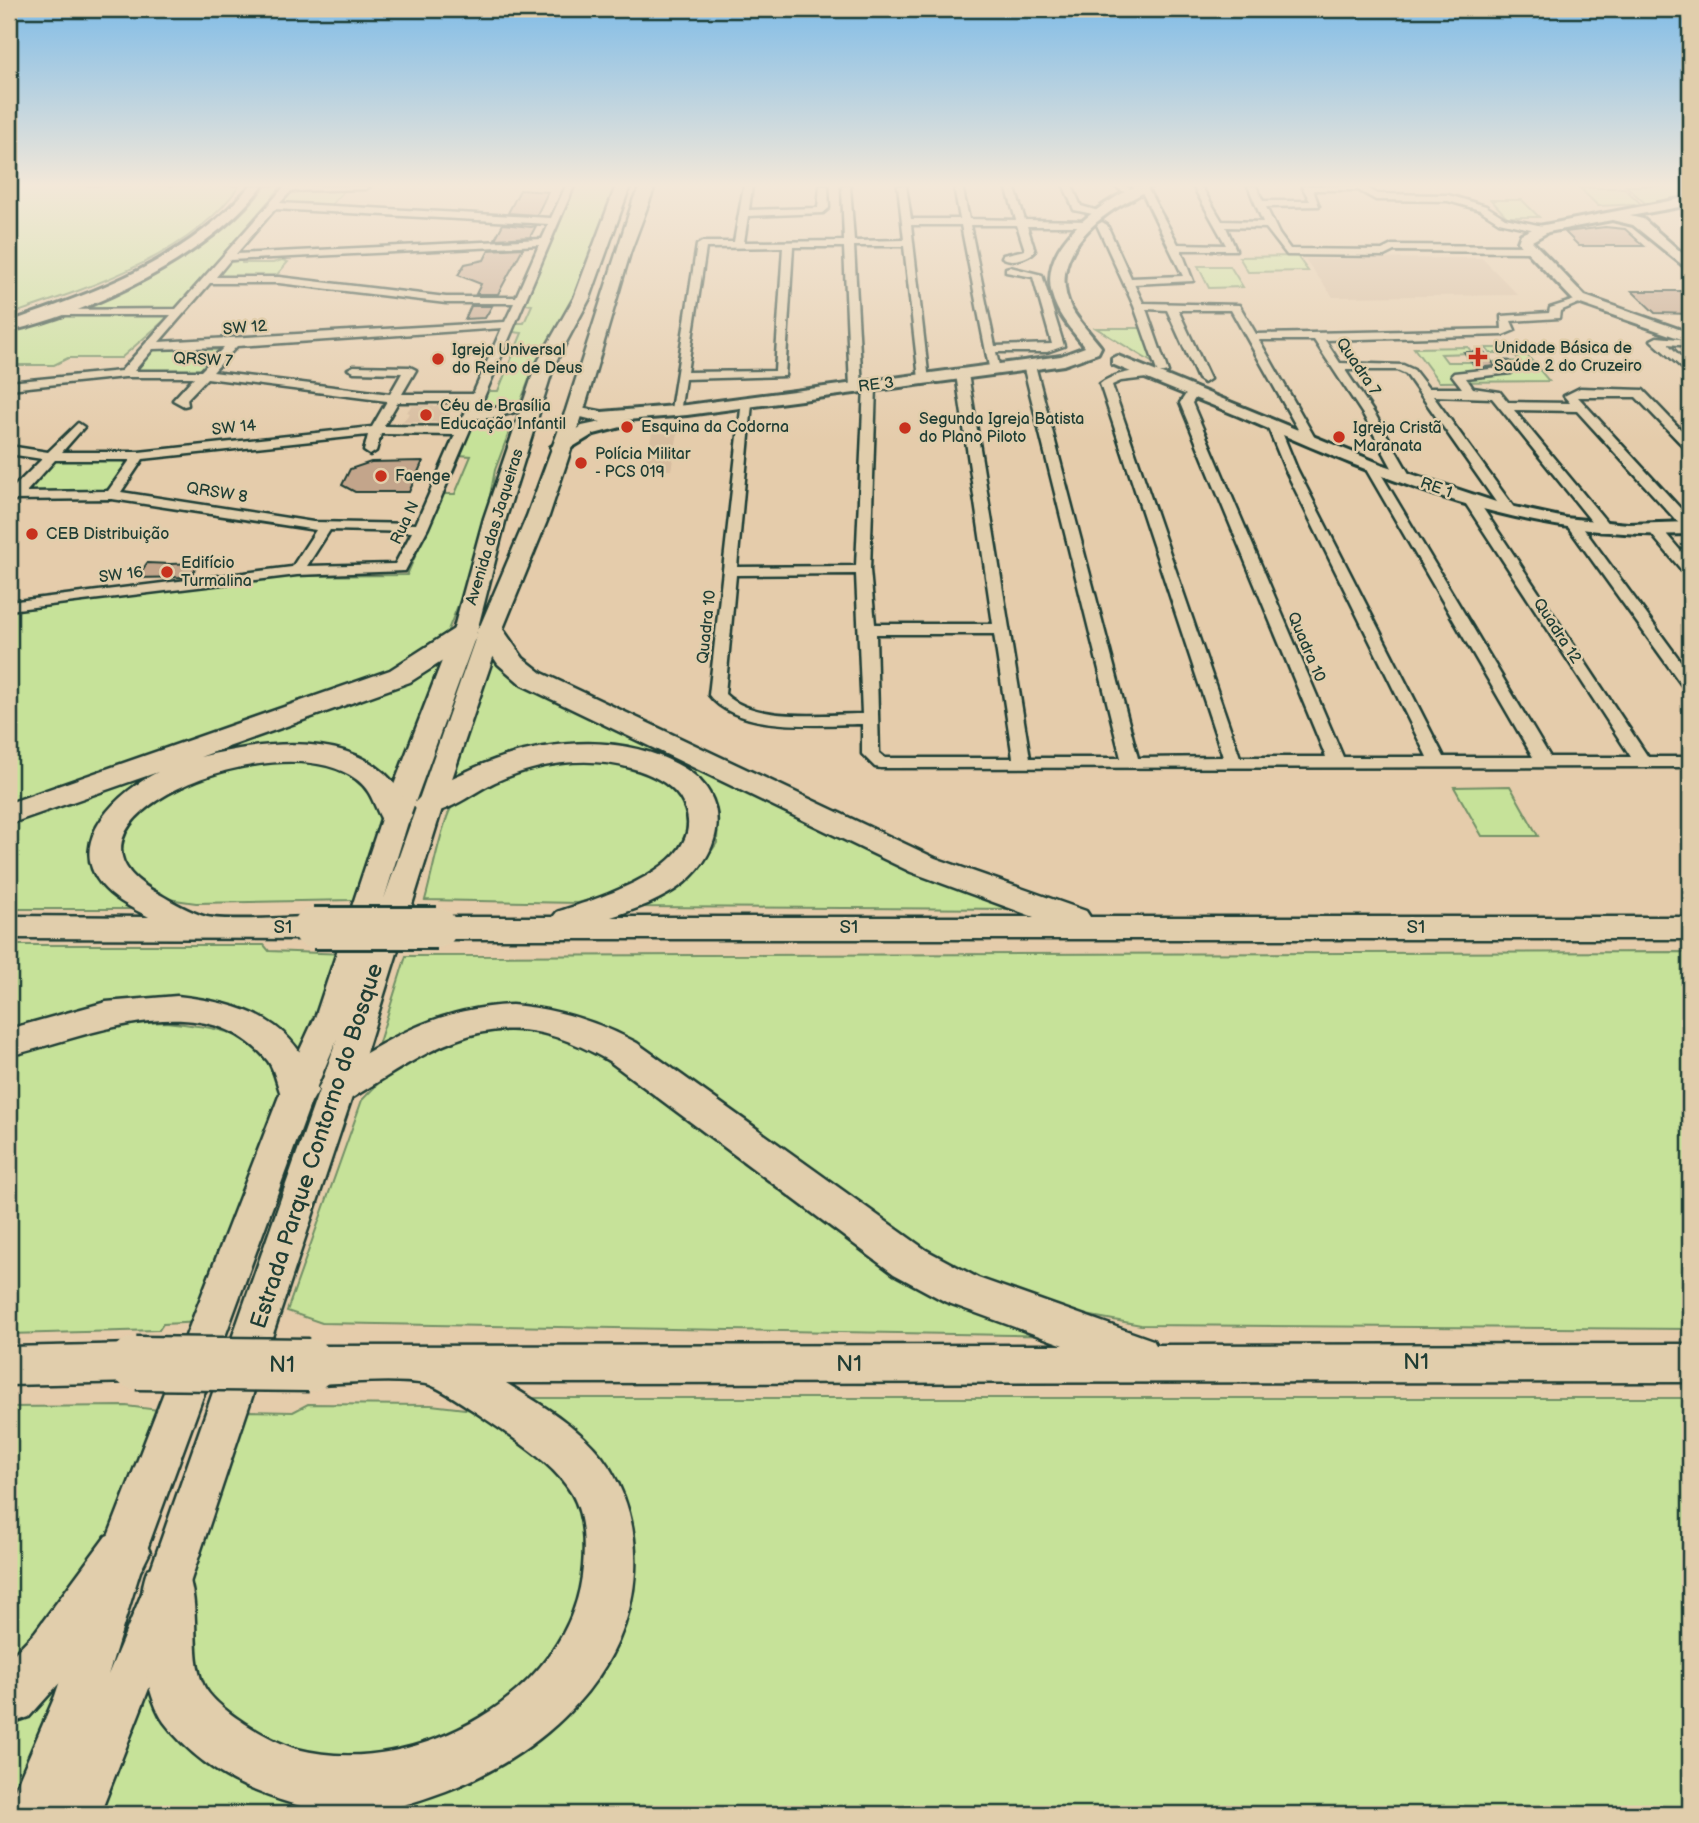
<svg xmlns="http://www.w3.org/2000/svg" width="1699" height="1823" font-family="'Balsamiq Sans',sans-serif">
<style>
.built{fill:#d7bd9f}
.green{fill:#c6e299;stroke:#729066;stroke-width:2}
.building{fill:#c3a58b;stroke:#1f3d34;stroke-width:2}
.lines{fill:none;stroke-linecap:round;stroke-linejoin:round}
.street-casing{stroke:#1f3d34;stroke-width:5}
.secondary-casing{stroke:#1f3d34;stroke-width:6}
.primary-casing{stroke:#1f3d34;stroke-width:5}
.highway-casing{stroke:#1f3d34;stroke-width:5}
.street{fill:#e1ceac;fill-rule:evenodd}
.secondary{fill:#e1ceac;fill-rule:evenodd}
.primary{fill:#e1ceac;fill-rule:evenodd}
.highway{fill:#e1ceac;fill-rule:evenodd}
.highway-bridge-far1-casing{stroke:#1f3d34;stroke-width:46;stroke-linecap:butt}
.highway-bridge-casing{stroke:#1f3d34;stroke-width:57;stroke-linecap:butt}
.highway-bridge-far1{stroke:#e1ceac;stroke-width:40}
.highway-bridge{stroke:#e1ceac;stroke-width:52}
.poi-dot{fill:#c8321e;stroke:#e1ceac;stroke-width:2.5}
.labels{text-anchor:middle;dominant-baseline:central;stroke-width:5;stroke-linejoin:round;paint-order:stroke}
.far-street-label{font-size:16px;fill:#1f3d34;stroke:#e1ceac}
.far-poi-label{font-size:16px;fill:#1f3d34;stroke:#e1ceac;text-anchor:start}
.street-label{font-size:19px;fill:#1f3d34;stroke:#e1ceac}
.near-street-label{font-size:23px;fill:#1f3d34;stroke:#e1ceac}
</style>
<rect width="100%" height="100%" fill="#e5ccab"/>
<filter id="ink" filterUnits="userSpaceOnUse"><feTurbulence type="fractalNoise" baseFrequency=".0143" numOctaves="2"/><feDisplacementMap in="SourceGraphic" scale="14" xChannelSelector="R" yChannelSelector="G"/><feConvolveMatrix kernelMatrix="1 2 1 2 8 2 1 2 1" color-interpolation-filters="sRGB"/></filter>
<g filter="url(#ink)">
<g class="built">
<path d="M 1482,258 L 1518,295 L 1333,297 L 1305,259 Z"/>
<path d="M 411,406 L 453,406 L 445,422 L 402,422 L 410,413 L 407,412 Z"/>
<path d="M 652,433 L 678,433 L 671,470 L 644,470 Z"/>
</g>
<g class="green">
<path d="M 9,186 L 239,186 C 192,256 85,289 9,315 Z"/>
<path d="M 266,186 L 282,186 L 167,318 L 121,358 L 68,358 L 54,365 L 9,365 L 9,333 C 100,300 205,265 266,186 Z"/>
<path d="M 576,186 L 618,186 C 612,201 590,245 593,255 L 575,304 L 534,367 L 520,403 L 482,409 L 487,391 L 498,391 L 522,333 L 513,332 L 516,323 L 524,323 L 532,305 L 525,304 Z"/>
<path d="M 1626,186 L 1690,186 L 1690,197 L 1647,205 Z"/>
<path d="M 1580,188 L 1624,188 L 1641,204 L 1598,206 Z"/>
<path d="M 338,189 L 344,191 L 331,205 L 279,203 L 295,190 Z"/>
<path d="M 1491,200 L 1522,200 L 1539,217 L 1507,217 Z"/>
<path d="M 1297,256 L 1308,271 L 1248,272 L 1239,257 Z"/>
<path d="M 242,260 L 242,263 L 273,263 L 282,260 L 288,262 L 274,278 L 215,278 L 227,263 Z"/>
<path d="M 1198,266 L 1230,266 L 1243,287 L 1209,288 Z"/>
<path d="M 1096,328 L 1144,328 L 1158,366 Z"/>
<path d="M 1468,347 L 1472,353 L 1441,354 L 1447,362 L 1474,362 L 1479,369 L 1494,368 L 1490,362 L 1520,361 L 1513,353 L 1490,353 L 1486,348 L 1521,348 L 1549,381 L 1439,382 L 1414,348 Z"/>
<path d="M 156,348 L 218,350 L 205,369 L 197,372 L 134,370 L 149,351 Z"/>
<path d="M 495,418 L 507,421 L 511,427 L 495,470 L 479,553 L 444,640 L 380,678 L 9,809 L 9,610 L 292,576 L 407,575 L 442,494 L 455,494 L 471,456 L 459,455 L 473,423 Z"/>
<path d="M 54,460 L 121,460 L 128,463 L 110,488 L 101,492 L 30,492 L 29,488 Z"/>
<path d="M 448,652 L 399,793 L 373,770 L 235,755 L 106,824 L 143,909 L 9,909 L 9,820 L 379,688 Z"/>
<path d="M 492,655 L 499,666 L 519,681 L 1024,909 L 632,907 L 682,883 L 703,863 L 717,843 L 718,817 L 711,796 L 654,756 L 522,752 L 491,761 L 453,779 Z"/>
<path d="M 584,759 L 637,768 L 671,786 L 684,802 L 690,819 L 688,840 L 677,856 L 631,888 L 578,903 L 425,900 C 433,871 438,839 449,812 C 466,771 547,765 584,759 Z"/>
<path d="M 262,761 C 318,761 359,761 382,819 L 353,900 L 196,903 L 168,899 L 127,871 L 121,857 L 121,840 L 132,819 L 194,776 Z"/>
<path d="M 1510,786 L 1538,836 L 1482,836 L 1454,787 Z"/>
<path d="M 9,945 L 264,945 L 269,951 L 345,954 L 299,1059 L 226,1014 L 46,1028 L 9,1041 Z"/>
<path d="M 1690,952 L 1690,1329 L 1141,1325 L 1025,1304 L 941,1270 L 542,1010 L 371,1068 L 406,956 Z"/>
<path d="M 165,1022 C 218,1028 271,1031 280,1094 L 202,1322 L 163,1324 L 159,1330 L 9,1334 L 9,1057 C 63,1037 107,1024 165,1022 Z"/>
<path d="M 525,1028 L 584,1041 L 797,1187 L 1069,1336 L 322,1323 L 287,1311 L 362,1100 L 389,1072 L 463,1035 Z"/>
<path d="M 518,1398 L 1690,1398 L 1690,1814 L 100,1814 L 156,1643 L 274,1792 L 508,1750 L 629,1566 Z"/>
<path d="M 308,1404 L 431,1405 L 482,1411 L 588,1492 L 593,1597 L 549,1672 L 474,1734 L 343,1765 L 282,1755 L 209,1703 L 182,1628 L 188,1581 L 247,1411 L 293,1412 Z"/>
<path d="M 126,1406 L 159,1410 L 115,1527 L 19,1676 L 9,1683 L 9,1407 Z"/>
<path d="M 74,1659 L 15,1814 L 9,1814 L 9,1716 Z"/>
</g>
<g class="building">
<path d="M 520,190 L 548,192 L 537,215 L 508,213 Z"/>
<path d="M 503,224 L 531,227 L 536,226 L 530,237 L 495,239 Z"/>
<path d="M 1605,227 L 1625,229 L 1644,246 L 1579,246 L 1565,232 Z"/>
<path d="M 523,248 L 498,294 L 476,294 L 481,284 L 458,275 L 465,264 L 484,260 L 489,250 Z"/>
<path d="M 1632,291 L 1690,291 L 1690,314 L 1655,313 Z"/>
<path d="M 471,306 L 492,306 L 485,318 L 465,319 Z"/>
<path d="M 1464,352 L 1484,352 L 1495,366 L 1476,368 Z"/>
<path d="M 423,461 L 409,492 L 355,492 L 342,485 L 350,469 L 371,462 Z"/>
<path d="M 147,563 L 170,564 L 199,563 L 190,577 L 137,578 Z"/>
</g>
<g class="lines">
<defs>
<g id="street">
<path d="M 285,186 L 370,186 L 366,189 L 291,191 L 280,203 L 551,218 L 566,186 L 574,186 L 478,411 L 534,401 L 540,405 L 493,418 L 475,418 L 428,528 L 405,571 L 297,575 L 9,610 L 9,602 L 292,567 L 316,530 L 112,499 L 9,500 L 9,492 L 42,459 L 9,454 L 9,446 L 48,452 L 78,423 L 84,427 L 62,452 L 139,452 L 372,427 L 387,401 L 207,378 L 187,399 L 188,405 L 184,406 L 173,400 L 194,377 L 125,377 L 9,389 L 9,382 L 121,371 L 171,315 L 53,315 L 49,314 L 49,310 L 176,309 ZM 275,209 L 549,224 L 542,239 L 236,254 ZM 539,245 L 516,297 L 446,297 L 279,277 L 216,277 L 230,260 ZM 210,283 L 279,283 L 446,303 L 514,303 L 505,322 L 159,342 ZM 502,328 L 473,394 L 402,394 L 416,370 L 410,367 L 354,366 L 348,369 L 354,372 L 402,373 L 390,394 L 213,372 L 237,346 ZM 224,347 L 201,371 L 134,371 L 153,349 ZM 398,402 L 470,402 L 459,427 L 384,426 ZM 381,434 L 455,435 L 416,524 L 313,522 L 121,492 L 143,459 L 368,435 L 364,451 L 370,455 L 376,451 ZM 55,460 L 130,460 L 108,491 L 26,492 ZM 330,530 L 412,532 L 395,564 L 307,566 Z"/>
<path d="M 744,186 L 752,186 L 749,210 L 818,208 L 820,186 L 828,186 L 829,208 L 823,213 L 748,216 L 744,242 L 844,241 L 842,186 L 850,186 L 854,241 L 904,240 L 898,186 L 906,186 L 911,219 L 960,219 L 954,186 L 962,186 L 969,219 L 1016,220 L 1006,186 L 1014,186 L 1025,220 L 1090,221 L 1087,226 L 1027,226 L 1035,251 C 1027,259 1011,263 1002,257 L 1003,255 L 1025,250 L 1017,225 L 970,225 L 995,346 L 1052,344 L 1033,277 L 1006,272 L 1006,268 L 1010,267 L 1042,275 L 1064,346 L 1047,352 L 996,352 L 1000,370 L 990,372 L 961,225 L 911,225 L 929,381 L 919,379 L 904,246 L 854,246 L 862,388 L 856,392 L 850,388 L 844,247 L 793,247 L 785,376 L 685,379 L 680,413 L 670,416 L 697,245 L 702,242 L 734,242 ZM 783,247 L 775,371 L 687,372 L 706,248 Z"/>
<path d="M 1064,186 L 1072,186 L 1081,206 L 1102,212 L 1102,216 L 1074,210 Z"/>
<path d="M 1114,186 L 1125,186 L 1138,193 L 1130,195 Z"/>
<path d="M 1139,186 L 1147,188 L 1178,244 L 1226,245 L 1193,186 L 1201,186 L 1222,221 L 1263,222 L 1248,186 L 1256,186 L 1263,201 L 1310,201 L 1302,186 L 1364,186 L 1377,194 L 1448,195 L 1486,206 L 1505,218 L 1547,227 L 1544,232 L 1499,222 L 1480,210 L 1448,201 L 1376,200 L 1358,190 L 1313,190 L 1319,206 L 1266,207 L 1279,234 L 1290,249 L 1382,250 L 1392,245 L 1532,246 L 1537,249 L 1532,252 L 1394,251 L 1384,256 L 1287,255 L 1266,228 L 1226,227 L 1236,250 L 1181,250 L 1193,281 L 1134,284 L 1143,303 L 1239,305 L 1256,334 L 1502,329 L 1501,316 L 1549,313 L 1550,308 L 1584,297 L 1584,301 L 1560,311 L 1559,318 L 1511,321 L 1515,330 L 1503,335 L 1325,340 L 1340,363 L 1403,365 L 1414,370 L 1428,388 L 1462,388 L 1452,375 L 1454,373 L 1500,368 L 1501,362 L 1509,362 L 1511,373 L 1466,378 L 1473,388 L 1500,392 L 1508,402 L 1570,403 L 1564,396 L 1580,388 L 1643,390 L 1690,439 L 1690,450 L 1686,449 L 1636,397 L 1578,397 L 1690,519 L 1690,531 L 1685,530 L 1577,411 L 1514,410 L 1610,526 L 1610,532 L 1600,532 L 1492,398 L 1433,396 L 1515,509 L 1508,513 L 1503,512 L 1406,374 L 1397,370 L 1345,370 L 1376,416 L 1411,477 L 1404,481 L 1397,477 L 1364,416 L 1314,340 L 1259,340 L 1316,440 L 1310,444 L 1304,440 L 1231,310 L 1178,310 L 1210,379 L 1204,383 L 1198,379 L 1167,310 L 1146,309 L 1168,372 L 1158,374 L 1134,306 L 1097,225 L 1102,222 L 1107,225 L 1131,278 L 1183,276 Z"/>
<path d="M 1657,337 L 1690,340 L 1690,346 L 1668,344 L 1690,366 L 1690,375 L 1653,342 L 1651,340 Z"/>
<path d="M 1029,362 L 1035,365 L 1138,758 L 1223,757 L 1100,384 C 1112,374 1144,366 1157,375 L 1155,377 L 1121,381 L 1112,385 L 1240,757 L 1326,757 L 1180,403 L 1190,388 L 1194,387 L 1200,391 L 1192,403 L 1343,757 L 1427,757 L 1285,469 L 1267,425 L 1273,421 L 1279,425 L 1297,469 L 1444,757 L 1533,757 L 1363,464 L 1364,461 L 1375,464 L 1550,757 L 1631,757 L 1464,501 L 1466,498 L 1476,498 L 1648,757 L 1690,757 L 1690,767 L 881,768 L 875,767 L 862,754 L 862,724 C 818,724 738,733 709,695 L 742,400 L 752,403 L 737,567 L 856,566 L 864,386 L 870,382 L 876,386 L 870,570 L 875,624 L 993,624 L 956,374 L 962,371 L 968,374 L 1030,758 L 1121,758 L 1023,365 ZM 856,574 L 862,714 C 823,714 755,723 725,694 L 736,575 ZM 876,634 L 994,634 L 1013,758 L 885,758 L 879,753 Z"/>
<path d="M 1573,520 L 1578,521 L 1690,674 L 1690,690 L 1684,688 L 1566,524 Z"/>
<path d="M 1657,528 L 1662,529 L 1690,562 L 1690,575 L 1685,574 L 1652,535 L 1650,532 Z"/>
</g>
<g id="secondary">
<path d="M 250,186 L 262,186 C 211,255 92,313 9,331 L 9,322 C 97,292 188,259 250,186 Z"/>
<path d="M 1136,186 L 1151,186 C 1141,196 1126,201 1114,209 C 1081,231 1051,266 1071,308 C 1079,322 1091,334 1101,347 L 1098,353 L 1064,365 L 1029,370 L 687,415 L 626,420 L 625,426 L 594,434 L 566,451 L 554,451 L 551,447 L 582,426 L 601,422 L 569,414 L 569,406 L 602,412 L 687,405 L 1061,356 L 1085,347 C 1076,335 1064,323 1057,308 C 1029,251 1093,208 1136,186 Z"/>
<path d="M 1690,197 L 1690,205 L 1630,216 L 1643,219 L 1690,260 L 1690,271 L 1633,225 L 1612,220 L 1548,232 L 1532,241 L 1585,296 L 1690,333 L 1690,342 L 1575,302 L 1518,242 L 1521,234 L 1539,226 Z"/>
<path d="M 1118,356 L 1381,464 L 1505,505 L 1565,518 L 1628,524 L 1690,522 L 1690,534 C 1523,540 1391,482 1241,417 C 1198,399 1155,383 1112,364 L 1112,358 Z"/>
</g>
<path id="primary" d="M 616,186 L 630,186 L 590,298 L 554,365 L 506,518 L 476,635 L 410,816 L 384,899 L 478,631 L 527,516 L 566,410 L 634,198 L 641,186 L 655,186 L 630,253 L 584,410 L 549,516 L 502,631 L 443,805 L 355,1088 L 189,1586 L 100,1814 L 9,1814 L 9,1803 L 55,1696 L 102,1552 L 281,1091 L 316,1015 L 382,816 L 452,635 L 484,518 L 536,365 L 574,298 ZM 337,1039 L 145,1586 L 108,1675 L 146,1552 L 315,1091 Z"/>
<g id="highway">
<path d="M 490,623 L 500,625 L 523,658 L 542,673 L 935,858 L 1086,911 L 1090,917 L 1690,917 L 1690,939 L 437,939 L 424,936 L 419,928 L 424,920 L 437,917 L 553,917 L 557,912 C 596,899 721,864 680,798 C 669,782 649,773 631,768 C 586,755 537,763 495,782 C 471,793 444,818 418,812 L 413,805 C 425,788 453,778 472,769 C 535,740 621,730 684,768 C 732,797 723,851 684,883 C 663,900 636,909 611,917 L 1034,917 L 911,872 L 522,685 L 498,664 L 476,631 L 480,625 Z"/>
<path d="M 464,627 L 474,629 L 478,635 L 474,641 L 410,682 L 200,757 C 274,739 381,727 412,816 L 408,823 L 396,826 L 384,823 C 374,808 373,791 356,779 C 276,720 27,825 159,894 C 173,902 191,913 207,917 C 229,922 287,917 313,917 L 326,920 L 331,928 L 326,936 L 313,939 L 9,938 L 9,916 L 149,917 C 132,908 113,899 101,884 C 65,840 121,790 158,772 L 9,824 L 9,803 L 390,670 L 454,629 Z"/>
<path d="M 177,996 C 246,1004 296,1020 318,1091 L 312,1101 L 298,1104 L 284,1101 C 277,1088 276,1072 268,1061 C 204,982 86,1037 9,1056 L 9,1029 L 106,1002 Z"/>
<path d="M 512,1005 C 557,1009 597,1021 637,1043 L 926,1250 L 978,1278 L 1153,1340 L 1156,1345 L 1690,1344 L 1690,1382 L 506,1383 C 540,1404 577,1425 602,1457 C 627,1490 637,1531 635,1571 C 629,1678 540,1755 446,1791 C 416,1802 386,1812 354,1812 C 319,1813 288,1804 256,1791 C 221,1777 187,1753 164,1722 C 142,1691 133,1603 148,1569 L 167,1562 L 186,1569 C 202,1606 189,1653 203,1684 C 214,1709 271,1742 297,1749 C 415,1780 573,1694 583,1567 C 585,1543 584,1515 572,1494 C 556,1467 527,1448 502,1430 C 488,1421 439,1385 426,1384 C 388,1378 347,1384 309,1384 L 293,1378 L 286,1365 L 293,1352 L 309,1346 L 1064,1345 L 946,1302 L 894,1274 L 609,1061 C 500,998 447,1039 352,1098 L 338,1101 L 324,1098 L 318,1088 L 324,1078 C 388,1040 435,1008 512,1005 Z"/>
<path d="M 136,1344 L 152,1350 L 159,1363 L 152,1376 L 136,1382 L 9,1385 L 9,1347 Z"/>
<path d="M 124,1529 L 142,1536 L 150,1552 L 142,1568 L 73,1668 L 29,1717 L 9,1724 L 9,1659 L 35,1632 L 106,1536 Z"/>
</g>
</defs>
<use href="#street" class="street-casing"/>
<use href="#secondary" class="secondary-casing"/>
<use href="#primary" class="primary-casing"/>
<use href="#highway" class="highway-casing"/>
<use href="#street" class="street"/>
<use href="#secondary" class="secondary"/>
<use href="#primary" class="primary"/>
<use href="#highway" class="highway"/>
<defs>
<path id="highway-bridge-far1" d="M 313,928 L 437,928"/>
<path id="highway-bridge" d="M 136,1363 L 309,1365"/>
</defs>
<use href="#highway-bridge-far1" class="highway-bridge-far1-casing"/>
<use href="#highway-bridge" class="highway-bridge-casing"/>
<use href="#highway-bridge-far1" class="highway-bridge-far1"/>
<use href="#highway-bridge" class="highway-bridge"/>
</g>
</g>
<linearGradient id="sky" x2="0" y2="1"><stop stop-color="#80bce7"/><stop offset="0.42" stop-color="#f3e8d9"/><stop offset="1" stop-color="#f3e8d9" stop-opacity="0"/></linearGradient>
<rect width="1699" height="441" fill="url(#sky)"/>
<g class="poi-dot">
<path d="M1474.5 346.5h7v7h7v7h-7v7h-7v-7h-7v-7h7z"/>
<circle cx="438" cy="359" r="7"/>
<circle cx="426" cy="415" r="7"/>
<circle cx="627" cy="427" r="7"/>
<circle cx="905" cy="428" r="7"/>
<circle cx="1339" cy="437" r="7"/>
<circle cx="581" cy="463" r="7"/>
<circle cx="381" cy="476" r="7"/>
<circle cx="32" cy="534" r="7"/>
<circle cx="167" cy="572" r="7"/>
</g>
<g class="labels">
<g class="far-street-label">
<text transform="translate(245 328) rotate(-5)">SW 12</text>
<text transform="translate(203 360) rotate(3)">QRSW 7</text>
<text transform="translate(1358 367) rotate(56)">Quadra 7</text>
<text transform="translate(876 385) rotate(-7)">RE 3</text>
<text transform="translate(234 428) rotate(-6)">SW 14</text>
<text transform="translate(1436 488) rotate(20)">RE 1</text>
<text transform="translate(217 493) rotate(9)">QRSW 8</text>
<text transform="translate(405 523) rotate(-65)">Rua N</text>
<text transform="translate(495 527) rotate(-73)">Avenida das Jaqueiras</text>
<text transform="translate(121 575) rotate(-7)">SW 16</text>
<text transform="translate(707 627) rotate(-84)">Quadra 10</text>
<text transform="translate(1557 631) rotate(57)">Quadra 12</text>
<text transform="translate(1306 647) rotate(67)">Quadra 10</text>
</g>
<g class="far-poi-label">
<text x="1494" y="348">Unidade Básica de<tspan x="1494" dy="18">Saúde 2 do Cruzeiro</tspan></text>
<text x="452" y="350">Igreja Universal<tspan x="452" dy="18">do Reino de Deus</tspan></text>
<text x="440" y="406">Céu de Brasília<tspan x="440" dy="18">Educação Infantil</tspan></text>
<text x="919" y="419">Segunda Igreja Batista<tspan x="919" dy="18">do Plano Piloto</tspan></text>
<text x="641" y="427">Esquina da Codorna</text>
<text x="1353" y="428">Igreja Cristã<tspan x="1353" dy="18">Maranata</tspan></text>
<text x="595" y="454">Polícia Militar<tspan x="595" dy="18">- PCS 019</tspan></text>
<text x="395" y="476">Faenge</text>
<text x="46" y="534">CEB Distribuição</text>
<text x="181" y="563">Edifício<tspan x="181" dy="18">Turmalina</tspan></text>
</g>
<g class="street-label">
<text x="283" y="927">S1</text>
<text x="849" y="927">S1</text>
<text x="1416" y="927">S1</text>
</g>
<g class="near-street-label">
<text transform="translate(317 1146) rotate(-72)">Estrada Parque Contorno do Bosque</text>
<text x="1416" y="1362">N1</text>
<text x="849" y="1364">N1</text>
<text transform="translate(282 1365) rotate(1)">N1</text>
</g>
</g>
<rect width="1699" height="1823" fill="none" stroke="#e1ceac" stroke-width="35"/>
<rect x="18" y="18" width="1664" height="1788" fill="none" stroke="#1f3d34" stroke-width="2.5" filter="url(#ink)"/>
</svg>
